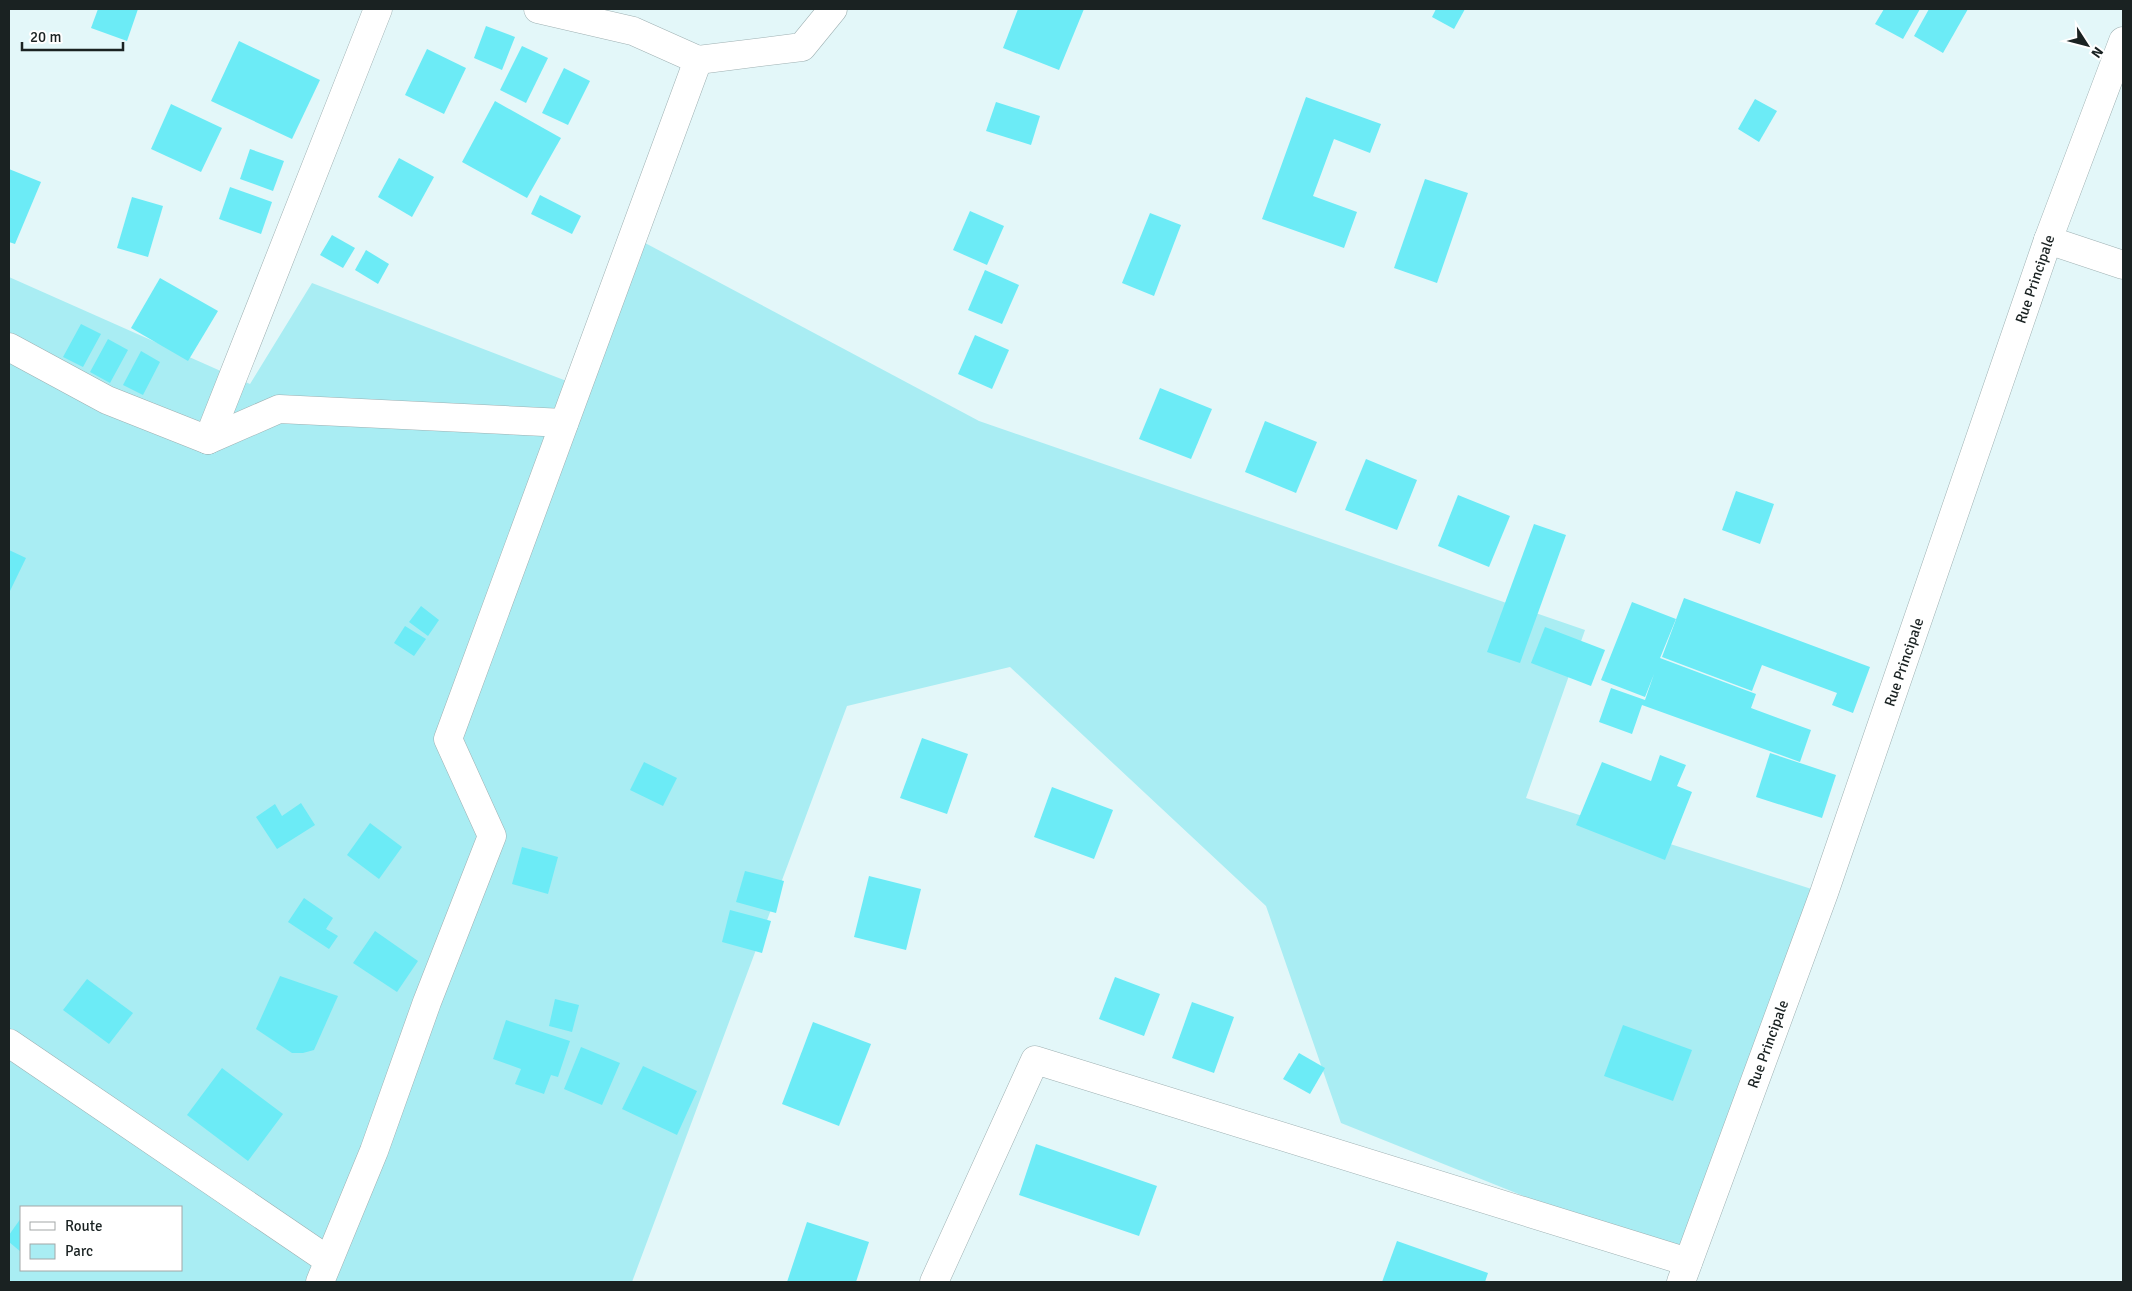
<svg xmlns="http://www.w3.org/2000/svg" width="2132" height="1291" font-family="Signika,sans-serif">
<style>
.green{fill:#a9edf3;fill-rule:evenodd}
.building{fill:#6cebf6}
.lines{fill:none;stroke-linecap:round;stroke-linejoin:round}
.minor-casing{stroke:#9eb0b2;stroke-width:29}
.major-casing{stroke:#9eb0b2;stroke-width:29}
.minor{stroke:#fff;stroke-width:28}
.major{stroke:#fff;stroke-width:28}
.labels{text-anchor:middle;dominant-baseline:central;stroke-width:4.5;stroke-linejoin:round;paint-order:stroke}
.street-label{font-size:15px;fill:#1a2222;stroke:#fff}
</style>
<rect width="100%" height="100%" fill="#e3f7f9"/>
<path class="green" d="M 632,236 L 979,421 L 1585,630 L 1526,798 L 1824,893 L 1688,1262 L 1341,1123 L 1266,906 L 1010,667 L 847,706 L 632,1282 L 9,1282 L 9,277 L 250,384 L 312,283 L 577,385 ZM 21,1207 L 181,1207 L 181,1270 L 21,1270 Z"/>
<g class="building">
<path d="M 98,9 L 138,9 L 127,41 L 91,28 Z"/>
<path d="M 1018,9 L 1084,9 L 1059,70 L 1003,48 Z"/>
<path d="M 1436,9 L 1465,9 L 1454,29 L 1432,17 Z"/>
<path d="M 1884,9 L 1920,9 L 1903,39 L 1875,24 Z"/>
<path d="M 1929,9 L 1968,9 L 1943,53 L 1914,36 Z"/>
<path d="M 486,26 L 515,37 L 502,70 L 474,58 Z"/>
<path d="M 239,41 L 320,80 L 292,139 L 211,101 Z"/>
<path d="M 522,46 L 548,58 L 526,103 L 500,90 Z"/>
<path d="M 427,49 L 466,68 L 444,114 L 405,95 Z"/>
<path d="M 564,68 L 590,81 L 568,125 L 542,113 Z"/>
<path d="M 1306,97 L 1381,124 L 1370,153 L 1334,139 L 1313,196 L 1357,212 L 1344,248 L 1262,219 Z"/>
<path d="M 1755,99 L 1777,111 L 1759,142 L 1738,129 Z"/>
<path d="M 495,101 L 561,138 L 527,198 L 462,162 Z"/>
<path d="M 996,102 L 1040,116 L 1031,145 L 986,131 Z"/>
<path d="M 171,104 L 222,128 L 201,172 L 151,149 Z"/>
<path d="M 250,149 L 284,161 L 273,191 L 240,179 Z"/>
<path d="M 399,158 L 434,177 L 412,217 L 378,197 Z"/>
<path d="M 9,169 L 41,182 L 15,244 L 9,242 Z"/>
<path d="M 1425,179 L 1468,193 L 1437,283 L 1394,268 Z"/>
<path d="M 230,187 L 272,202 L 261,234 L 219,219 Z"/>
<path d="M 540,195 L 581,216 L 572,234 L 531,214 Z"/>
<path d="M 132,197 L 163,206 L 148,257 L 117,248 Z"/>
<path d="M 970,211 L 1004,226 L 987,265 L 953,250 Z"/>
<path d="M 1150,213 L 1181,225 L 1154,296 L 1122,283 Z"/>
<path d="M 332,235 L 355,248 L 343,268 L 320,255 Z"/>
<path d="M 366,250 L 389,264 L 378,284 L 355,270 Z"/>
<path d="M 985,270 L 1019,285 L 1002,324 L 968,310 Z"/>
<path d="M 160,278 L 218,311 L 188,361 L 131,328 Z"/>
<path d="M 81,324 L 101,334 L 83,367 L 63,357 Z"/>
<path d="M 975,335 L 1009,350 L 992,389 L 958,374 Z"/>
<path d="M 108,339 L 128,350 L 110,383 L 90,372 Z"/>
<path d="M 141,351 L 160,362 L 143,395 L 123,385 Z"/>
<path d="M 1160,388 L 1212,409 L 1191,459 L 1139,439 Z"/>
<path d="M 1265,421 L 1317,442 L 1296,493 L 1245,472 Z"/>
<path d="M 1366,459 L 1417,480 L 1397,530 L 1345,510 Z"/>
<path d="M 1736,491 L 1774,504 L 1760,544 L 1722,530 Z"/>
<path d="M 1458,495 L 1510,516 L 1489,567 L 1438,546 Z"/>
<path d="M 1534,524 L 1566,535 L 1520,663 L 1487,652 Z"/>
<path d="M 9,550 L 26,558 L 9,593 Z"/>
<path d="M 1684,598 L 1870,667 L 1853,713 L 1832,705 L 1837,693 L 1762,665 L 1752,691 L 1662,657 Z"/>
<path d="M 1632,602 L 1676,619 L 1660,658 L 1756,694 L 1751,708 L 1811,730 L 1800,762 L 1642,705 L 1632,734 L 1599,722 L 1611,688 L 1645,700 L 1654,674 L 1645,697 L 1601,680 Z"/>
<path d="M 421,606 L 439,620 L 428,636 L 409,622 Z"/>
<path d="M 405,626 L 426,639 L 414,656 L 394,643 Z"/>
<path d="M 1545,627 L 1605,650 L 1591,686 L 1531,663 Z"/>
<path d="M 922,738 L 968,754 L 947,814 L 900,798 Z"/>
<path d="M 1770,753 L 1836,775 L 1822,818 L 1756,797 Z"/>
<path d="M 1660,755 L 1686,765 L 1677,786 L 1692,792 L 1665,860 L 1576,825 L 1602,762 L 1651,781 Z"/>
<path d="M 644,762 L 677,778 L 663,806 L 630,790 Z"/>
<path d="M 1052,787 L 1113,810 L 1094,859 L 1034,837 Z"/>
<path d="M 301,803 L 315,825 L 277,849 L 256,817 L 275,804 L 282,816 Z"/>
<path d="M 370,823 L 402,847 L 379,879 L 347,855 Z"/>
<path d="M 522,847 L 558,857 L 548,894 L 512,884 Z"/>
<path d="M 745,871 L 784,881 L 776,913 L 736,902 Z"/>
<path d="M 869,876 L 921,889 L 906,950 L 854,937 Z"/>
<path d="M 304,898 L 333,918 L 326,929 L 338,936 L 329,949 L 288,922 Z"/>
<path d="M 730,910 L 771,921 L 762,953 L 722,942 Z"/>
<path d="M 375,931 L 418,961 L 397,992 L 353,963 Z"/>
<path d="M 280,976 L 338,996 L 314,1050 L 303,1053 L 292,1053 L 256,1029 Z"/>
<path d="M 1115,977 L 1160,994 L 1144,1036 L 1099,1019 Z"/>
<path d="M 87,979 L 133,1013 L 109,1044 L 63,1010 Z"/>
<path d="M 555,999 L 579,1005 L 572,1032 L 549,1026 Z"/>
<path d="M 1192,1002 L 1234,1017 L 1214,1073 L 1172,1058 Z"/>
<path d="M 506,1020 L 570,1041 L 558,1077 L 551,1075 L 544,1094 L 515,1084 L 521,1069 L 493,1059 Z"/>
<path d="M 813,1022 L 871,1044 L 839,1126 L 782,1104 Z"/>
<path d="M 1623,1025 L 1692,1050 L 1673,1101 L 1604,1076 Z"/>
<path d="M 581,1047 L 620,1063 L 602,1105 L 564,1089 Z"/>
<path d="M 1299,1053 L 1325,1068 L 1310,1094 L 1283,1079 Z"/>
<path d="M 643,1066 L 697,1091 L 677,1135 L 622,1109 Z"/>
<path d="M 222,1068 L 283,1114 L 248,1161 L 187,1115 Z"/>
<path d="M 1036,1144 L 1157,1186 L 1139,1236 L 1019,1195 Z"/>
<path d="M 21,1218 L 21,1252 L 9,1242 L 9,1235 Z"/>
<path d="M 807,1222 L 869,1242 L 856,1282 L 787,1282 Z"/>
<path d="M 1397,1241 L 1488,1273 L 1485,1282 L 1382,1282 Z"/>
</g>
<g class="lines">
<defs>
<g id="minor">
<path d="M 538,9 L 633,31 L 698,60"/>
<path d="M 2048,240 L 2123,265"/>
<path d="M 9,347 L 107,400 L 208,440 L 279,409 L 564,423"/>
<path d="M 208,440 L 378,9"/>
<path d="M 9,1043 L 328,1260"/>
<path d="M 320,1282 L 374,1151 L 427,1002 L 492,836 L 448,739 L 698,60 L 802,47 L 833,9"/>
<path d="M 934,1282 L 1035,1060 L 1688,1262"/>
</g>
<path id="major" d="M 1681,1282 L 1824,893 L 2048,240 L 2123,41"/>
</defs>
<use href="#minor" class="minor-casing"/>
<use href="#major" class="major-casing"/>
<use href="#minor" class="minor"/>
<use href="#major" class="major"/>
</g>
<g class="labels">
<g class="street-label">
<text transform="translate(2035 279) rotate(-71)">Rue Principale</text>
<text transform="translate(1904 662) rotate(-71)">Rue Principale</text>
<text transform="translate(1768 1044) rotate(-70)">Rue Principale</text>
</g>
</g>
<rect width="2132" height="1291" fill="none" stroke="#1a2222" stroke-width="20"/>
<rect x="20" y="1206" width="162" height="65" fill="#ffffff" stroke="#a3a7a7"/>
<rect x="30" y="1222" width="25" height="8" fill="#ffffff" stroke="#a3a7a7"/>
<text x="65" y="1231" font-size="15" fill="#1a2222">Route</text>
<rect x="30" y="1244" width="25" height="15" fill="#a9edf3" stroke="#a3a7a7"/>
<text x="65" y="1256" font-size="15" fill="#1a2222">Parc</text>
<g transform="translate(2087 45) rotate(126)" stroke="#ffffff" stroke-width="4" paint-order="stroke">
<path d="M0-4L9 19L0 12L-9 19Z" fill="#1a2222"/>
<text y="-8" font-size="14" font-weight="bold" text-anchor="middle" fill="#1a2222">N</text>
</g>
<path d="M22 42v8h101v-8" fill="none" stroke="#1a2222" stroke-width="2.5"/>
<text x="30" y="42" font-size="15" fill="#1a2222" stroke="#ffffff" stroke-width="4" paint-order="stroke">20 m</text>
</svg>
